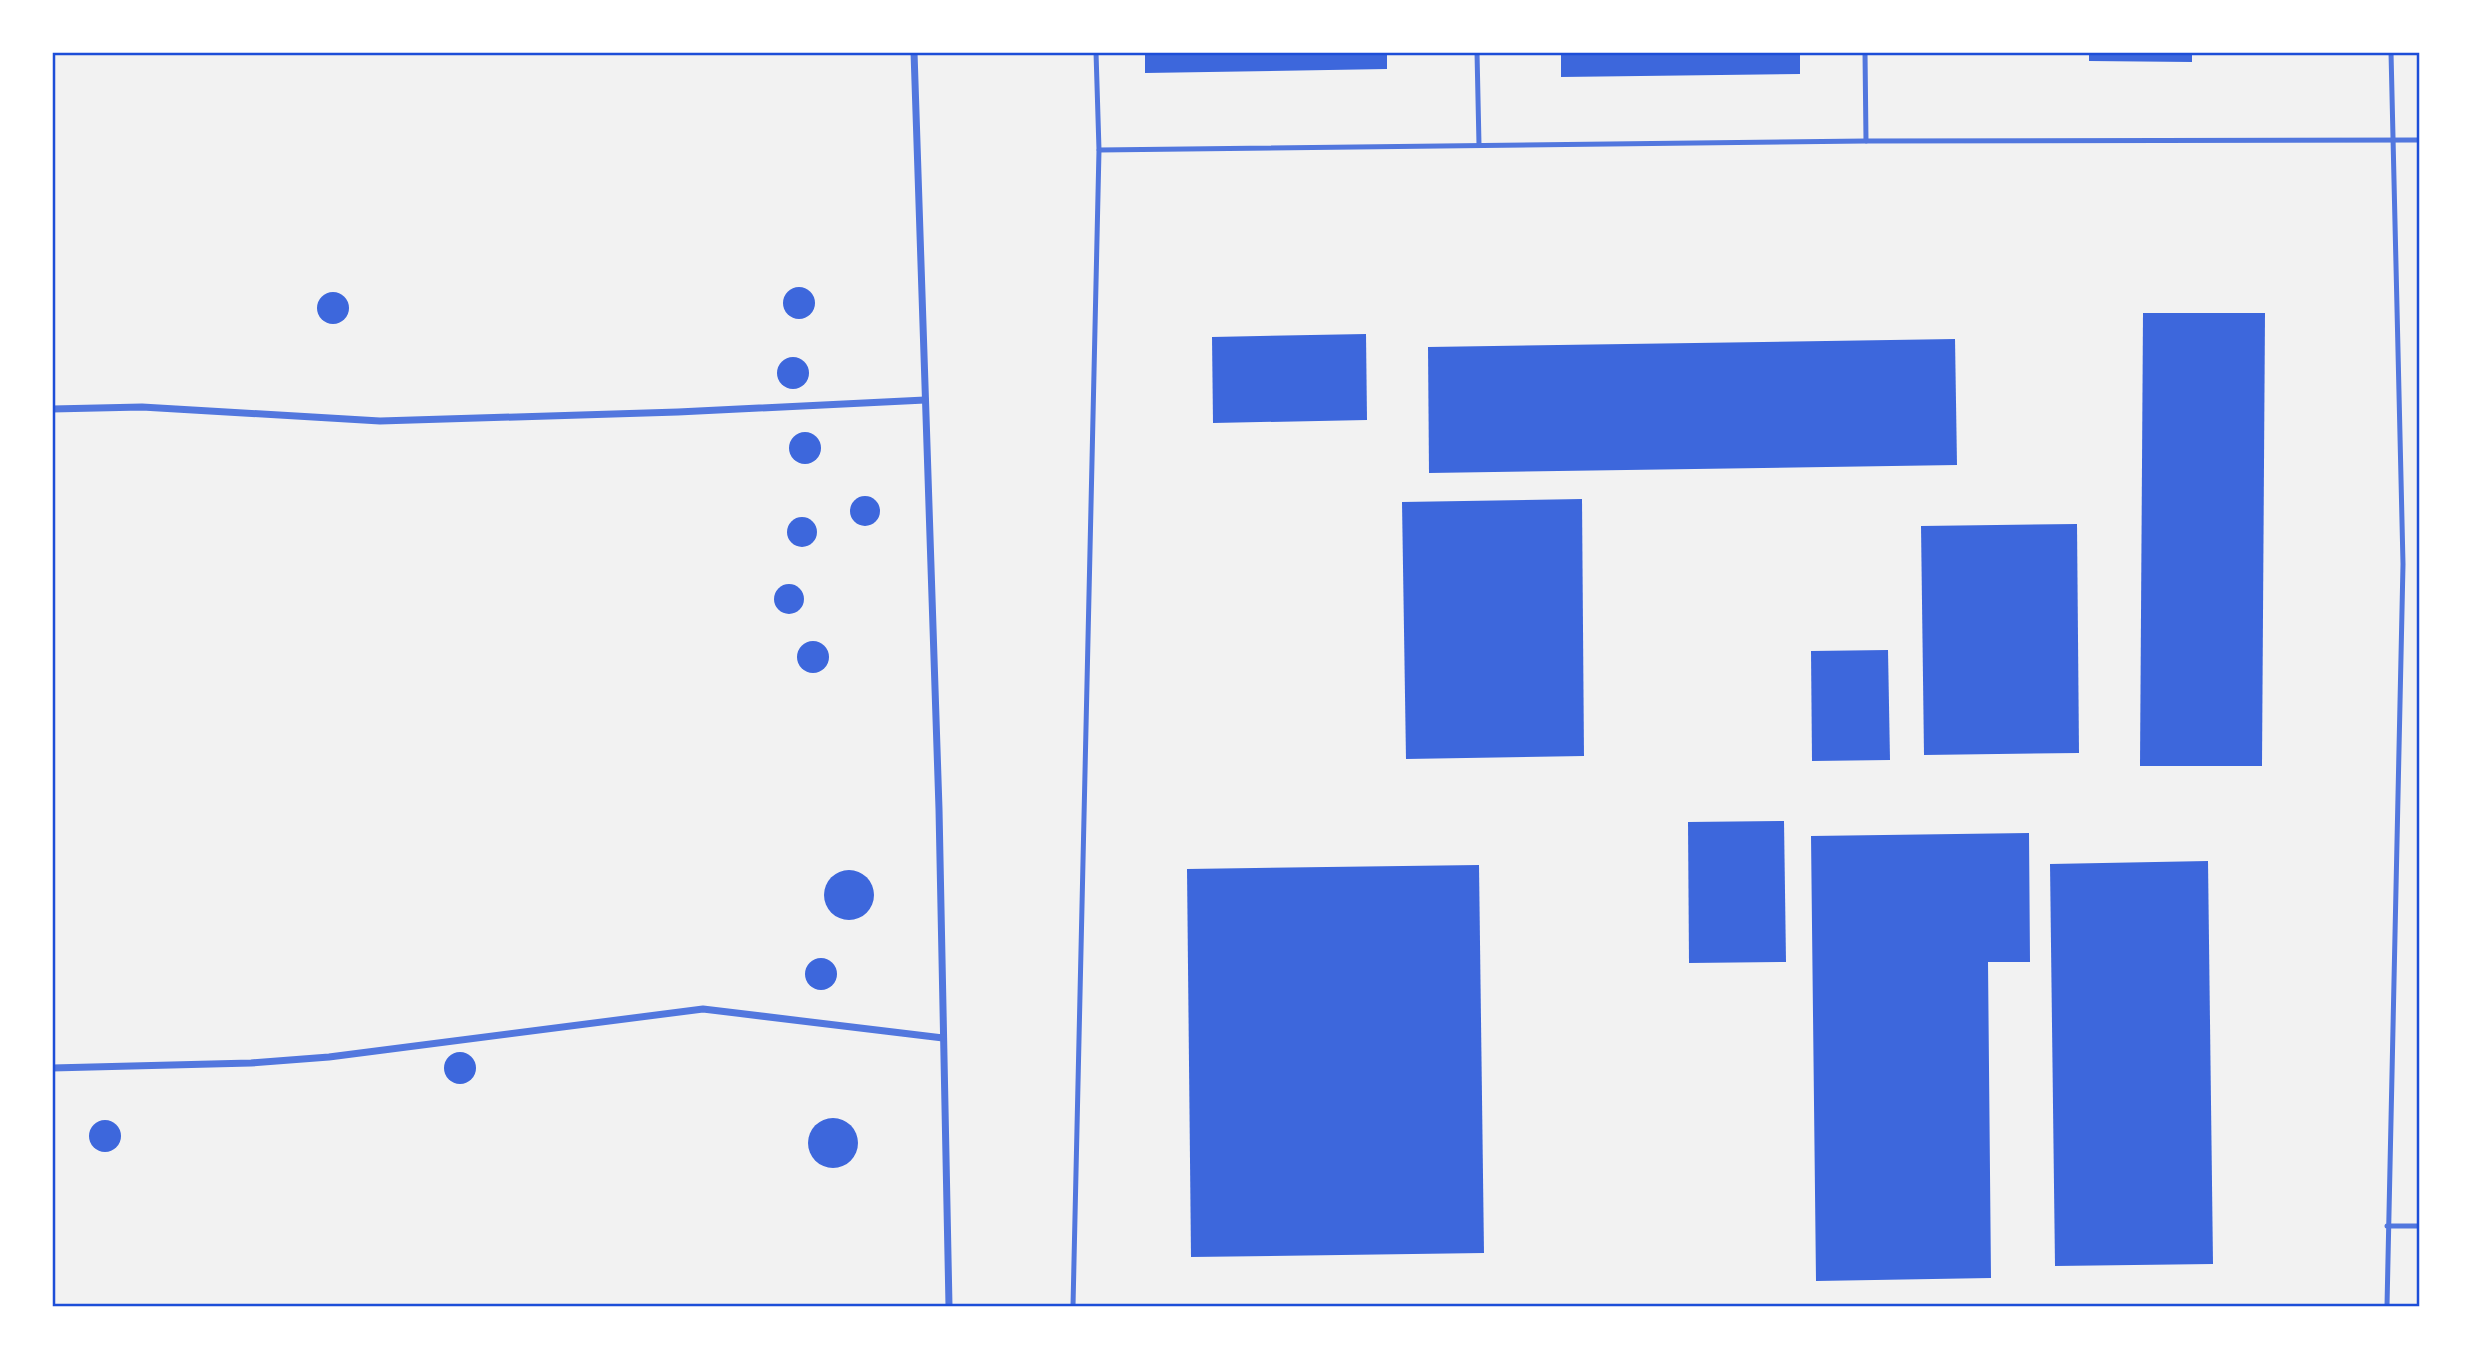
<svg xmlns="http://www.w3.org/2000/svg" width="2472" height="1359" font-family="Georgia,serif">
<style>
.building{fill:#3d67dc}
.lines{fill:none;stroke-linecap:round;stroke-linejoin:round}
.service{stroke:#5277de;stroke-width:5}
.minor{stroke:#5277de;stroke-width:7}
.neatline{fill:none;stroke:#1d4ed8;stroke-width:2.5}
</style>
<rect width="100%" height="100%" fill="#f2f2f2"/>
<g class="building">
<path d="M 1145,52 L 1387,52 L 1387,69 L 1145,73 Z"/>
<path d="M 1561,52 L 1800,52 L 1800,74 L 1561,77 Z"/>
<path d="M 2089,52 L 2192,52 L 2192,62 L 2089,61 Z"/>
<circle cx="799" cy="303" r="16"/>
<circle cx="333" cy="308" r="16"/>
<path d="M 2143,313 L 2265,313 L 2262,766 L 2140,766 Z"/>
<path d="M 1366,334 L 1367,420 L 1213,423 L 1212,337 Z"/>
<path d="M 1955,339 L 1957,465 L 1429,473 L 1428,347 Z"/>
<circle cx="793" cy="373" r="16"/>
<circle cx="805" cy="448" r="16"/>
<circle cx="865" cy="511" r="15"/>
<path d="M 1582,499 L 1584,756 L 1406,759 L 1402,502 Z"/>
<circle cx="802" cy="532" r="15"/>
<path d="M 2077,524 L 2079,753 L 1924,755 L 1921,526 Z"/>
<circle cx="789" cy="599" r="15"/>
<circle cx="813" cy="657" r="16"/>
<path d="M 1888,650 L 1890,760 L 1812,761 L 1811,651 Z"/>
<path d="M 1784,821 L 1786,962 L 1689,963 L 1688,822 Z"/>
<path d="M 2029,833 L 2030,962 L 1988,962 L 1991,1278 L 1816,1281 L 1811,836 Z"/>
<path d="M 2208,861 L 2213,1264 L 2055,1266 L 2050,864 Z"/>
<path d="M 1479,865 L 1484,1253 L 1191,1257 L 1187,869 Z"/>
<circle cx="849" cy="895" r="25"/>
<circle cx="821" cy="974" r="16"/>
<circle cx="460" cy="1068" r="16"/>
<circle cx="833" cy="1143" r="25"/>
<circle cx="105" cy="1136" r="16"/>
</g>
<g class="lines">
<g class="service">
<path d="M 1477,52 L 1479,145"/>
<path d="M 1865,52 L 1866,141"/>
<path d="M 1099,150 L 1866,141 L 2420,140"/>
<path d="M 2387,1226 L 2420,1226"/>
<path d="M 1073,1306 L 1099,150 L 1096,52"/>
<path d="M 2387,1306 L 2403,564 L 2391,52"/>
</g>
<g class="minor">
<path d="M 914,52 L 939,809 L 949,1306"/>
<path d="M 52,409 L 142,407 L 380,421 L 678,412 L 925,400"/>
<path d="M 52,1068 L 251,1063 L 329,1057 L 703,1009 L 943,1038"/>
</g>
</g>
<rect width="2472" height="1359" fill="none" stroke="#ffffff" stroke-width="108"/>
<rect x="54" y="54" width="2364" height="1251" class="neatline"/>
</svg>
